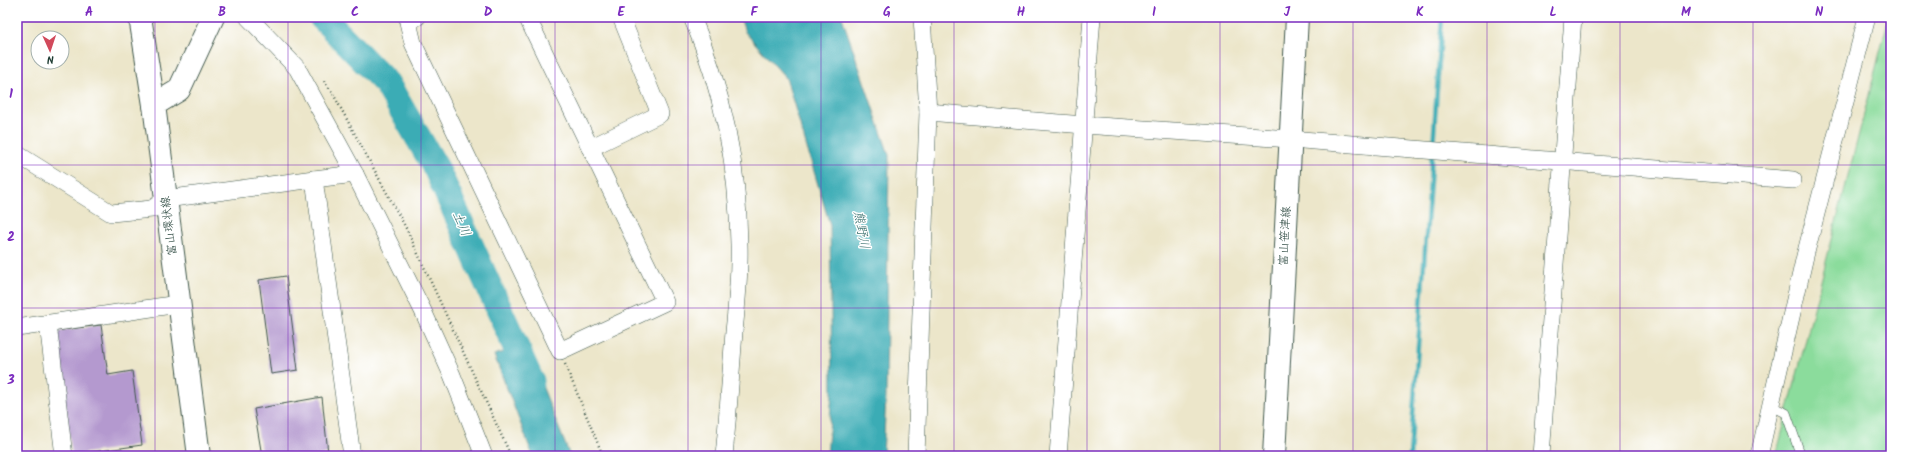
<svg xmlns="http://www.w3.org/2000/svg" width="1908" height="473" font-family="Kalam,'Klee One',sans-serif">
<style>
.green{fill:#8bdc9c;stroke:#558c68}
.water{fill:#3bacb5;stroke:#2d7474}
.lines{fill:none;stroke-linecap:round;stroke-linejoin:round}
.stream{stroke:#3bacb5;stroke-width:4.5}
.river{stroke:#3bacb5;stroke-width:27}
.building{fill:#b499cf}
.lane-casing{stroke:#3e564a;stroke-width:10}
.street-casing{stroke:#3e564a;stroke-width:18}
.secondary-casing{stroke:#3e564a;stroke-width:24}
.primary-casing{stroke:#3e564a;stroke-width:24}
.path{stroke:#3e564a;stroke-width:2.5;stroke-dasharray:1 3;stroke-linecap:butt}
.lane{stroke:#fff;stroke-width:9}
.street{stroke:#fff;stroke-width:17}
.secondary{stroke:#fff;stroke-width:22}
.primary{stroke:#fff;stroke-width:22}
.grid{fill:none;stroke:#7b2cbf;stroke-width:1;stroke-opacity:0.55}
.labels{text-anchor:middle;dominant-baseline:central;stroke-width:3;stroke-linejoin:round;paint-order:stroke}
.street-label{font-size:12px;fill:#1f3d34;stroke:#fff}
.water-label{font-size:13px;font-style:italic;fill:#296461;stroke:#fff}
.neatline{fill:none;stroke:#7b2cbf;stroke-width:1.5}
.grid-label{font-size:13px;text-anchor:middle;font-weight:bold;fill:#7b2cbf}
</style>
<rect width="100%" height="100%" fill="#fff"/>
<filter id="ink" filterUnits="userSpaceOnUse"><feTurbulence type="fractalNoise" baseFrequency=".025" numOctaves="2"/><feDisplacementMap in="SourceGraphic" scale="8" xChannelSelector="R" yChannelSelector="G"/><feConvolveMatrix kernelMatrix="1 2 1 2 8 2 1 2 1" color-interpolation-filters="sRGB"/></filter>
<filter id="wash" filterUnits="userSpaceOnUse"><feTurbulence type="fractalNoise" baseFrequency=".012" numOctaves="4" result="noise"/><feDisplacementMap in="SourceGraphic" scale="16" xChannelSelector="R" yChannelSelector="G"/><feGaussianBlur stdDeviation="0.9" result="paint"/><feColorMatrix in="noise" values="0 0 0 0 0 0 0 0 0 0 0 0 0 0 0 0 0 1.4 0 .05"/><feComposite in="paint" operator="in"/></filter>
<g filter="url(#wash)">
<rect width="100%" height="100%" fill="#ece6ca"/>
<path class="green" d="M 1889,17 L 1891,17 L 1891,456 L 1776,456 Z"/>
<g class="water">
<path d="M 740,17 L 842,17 L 889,155 L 886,396 L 883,456 L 827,456 L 832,393 L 830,225 L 786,78 L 745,32 Z"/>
<path d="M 526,345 L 570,456 L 533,456 L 494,355 Z"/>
</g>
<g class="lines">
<g class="stream">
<path d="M 1433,147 L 1442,17"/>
<path d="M 1410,456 L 1432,154"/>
</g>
<path class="river" d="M 322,17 L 387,84 L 437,170 L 531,381"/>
</g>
<g id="blocks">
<g class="building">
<path d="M 286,276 L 298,370 L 271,374 L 259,280 Z"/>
<path d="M 101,325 L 108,375 L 132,371 L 142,445 L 72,455 L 54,331 Z"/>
<path d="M 322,397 L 328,453 L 317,456 L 262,456 L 254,409 Z"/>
</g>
</g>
</g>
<g filter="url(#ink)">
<use href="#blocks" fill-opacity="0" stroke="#3e564a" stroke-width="1"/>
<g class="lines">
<defs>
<path id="lane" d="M 1771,406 L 1786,413 L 1801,456"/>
<g id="street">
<path d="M 248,17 L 297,68 L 355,174 L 423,311 L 452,375 L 484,456"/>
<path d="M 417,17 L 408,22 L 413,43 L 560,351 L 665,302 L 527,17"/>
<path d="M 692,17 C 722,88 738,167 739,244 C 740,274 737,303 734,332 C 731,373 728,415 724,456"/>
<path d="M 928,112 L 1084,125 L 1290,139 L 1793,180"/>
<path d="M 590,148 L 660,114 L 621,17"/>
<path d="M 17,154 L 111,213 L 152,209 L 166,199 L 314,179 L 352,456"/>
<path d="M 314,179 L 355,174"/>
<path d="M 48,324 L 64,456"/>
<path d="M 17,328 L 178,304"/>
<path d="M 916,456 L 928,112 L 922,17"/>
<path d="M 1058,456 L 1092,17"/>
<path d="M 1541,456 L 1573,17"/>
<path d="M 1759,456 L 1805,256 L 1867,17"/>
</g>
<path id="secondary" d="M 140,17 L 154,105"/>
<g id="primary">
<path d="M 199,456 L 154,105 L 179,90 L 213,17"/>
<path d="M 1274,456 L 1297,17"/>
</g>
</defs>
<use href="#lane" class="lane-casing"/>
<use href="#street" class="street-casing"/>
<use href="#secondary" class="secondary-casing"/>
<use href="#primary" class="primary-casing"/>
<g class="path">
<path d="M 324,81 L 332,92 L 407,230 L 511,456"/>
<path d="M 565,364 L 603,456"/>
</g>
<use href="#lane" class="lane"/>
<use href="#street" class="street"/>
<use href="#secondary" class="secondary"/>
<use href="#primary" class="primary"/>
</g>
</g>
<path class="grid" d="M 155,17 L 155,456M 288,17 L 288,456M 421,17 L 421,456M 555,17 L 555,456M 688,17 L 688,456M 821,17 L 821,456M 954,17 L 954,456M 1087,17 L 1087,456M 1220,17 L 1220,456M 1353,17 L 1353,456M 1487,17 L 1487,456M 1620,17 L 1620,456M 1753,17 L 1753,456M 17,165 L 1891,165M 17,308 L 1891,308"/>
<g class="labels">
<g class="street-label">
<text transform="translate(169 226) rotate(-97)">富山環状線</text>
<text transform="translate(1285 236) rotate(-87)">富山笹津線</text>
</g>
<g class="water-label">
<text transform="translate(461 224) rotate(66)">土川</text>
<text transform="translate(861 230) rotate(80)">熊野川</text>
</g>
</g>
<rect width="1908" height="473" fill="none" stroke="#fff" stroke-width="44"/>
<g transform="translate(50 50) rotate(177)"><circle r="19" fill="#ffffff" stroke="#a5b1ae"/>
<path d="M0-3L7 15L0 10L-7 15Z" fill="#d1495b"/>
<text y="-6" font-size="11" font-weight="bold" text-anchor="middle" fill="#1f3d34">N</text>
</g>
<rect x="22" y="22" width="1864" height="429" class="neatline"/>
<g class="grid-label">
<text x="89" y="16">A</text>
<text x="222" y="16">B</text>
<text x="355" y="16">C</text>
<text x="488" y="16">D</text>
<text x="621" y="16">E</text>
<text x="754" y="16">F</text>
<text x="887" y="16">G</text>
<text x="1021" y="16">H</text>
<text x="1154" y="16">I</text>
<text x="1287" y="16">J</text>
<text x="1420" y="16">K</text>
<text x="1553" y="16">L</text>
<text x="1686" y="16">M</text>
<text x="1819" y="16">N</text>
<text x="11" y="98">1</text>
<text x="11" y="241">2</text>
<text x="11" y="384">3</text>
</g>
</svg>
